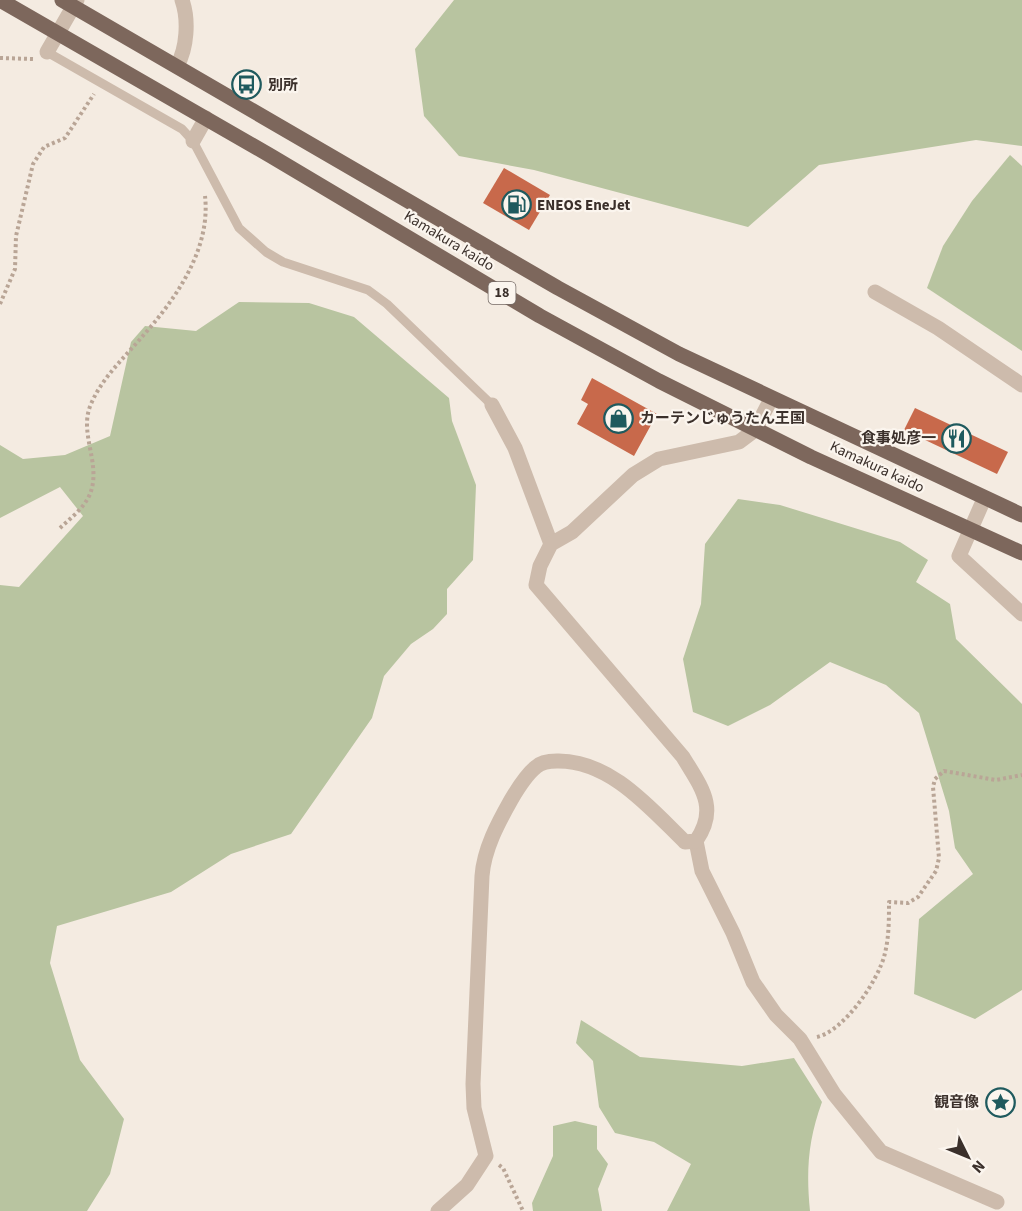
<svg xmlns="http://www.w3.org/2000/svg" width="1022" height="1211" font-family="'Source Sans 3','Noto Sans JP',sans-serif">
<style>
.green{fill:#b8c4a0}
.building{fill:#c8694b}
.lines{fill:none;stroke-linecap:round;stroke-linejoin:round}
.path{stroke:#b9a596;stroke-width:4;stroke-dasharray:3 3;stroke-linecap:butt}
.service{stroke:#cdbbac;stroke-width:9}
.minor{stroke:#cdbbac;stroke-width:15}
.tertiary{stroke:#cdbbac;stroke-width:15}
.primary{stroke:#7d675c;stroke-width:15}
.labels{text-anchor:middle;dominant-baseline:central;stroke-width:4.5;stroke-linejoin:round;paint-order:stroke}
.shield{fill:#fbf5ee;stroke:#756b66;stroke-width:1.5}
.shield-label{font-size:14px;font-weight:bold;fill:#3b302b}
.poi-label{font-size:15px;font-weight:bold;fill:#3b302b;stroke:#fbf5ee;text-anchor:start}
.street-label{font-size:15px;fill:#3b302b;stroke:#fbf5ee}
</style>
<rect width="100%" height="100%" fill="#f4ebe1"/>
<g class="green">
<path d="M 454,0 L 1022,0 L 1022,146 L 976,140 L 819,165 L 748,227 L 534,170 L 459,156 L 424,116 L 415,49 Z"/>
<path d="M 1010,155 L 1022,166 L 1022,351 L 927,288 L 943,246 L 972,201 Z"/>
<path d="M 239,302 L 309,303 L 354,317 L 449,398 L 452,421 L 476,485 L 473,560 L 447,589 L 447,614 L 433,629 L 411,644 L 384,676 L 372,718 L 291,834 L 231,854 L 171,892 L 57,926 L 50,963 L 80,1060 L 124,1119 L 110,1174 L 87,1211 L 0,1211 L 0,585 L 19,587 L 83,516 L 60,487 L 0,518 L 0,445 L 23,459 L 65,455 L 110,436 L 131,342 L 145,326 L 196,331 Z"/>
<path d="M 738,499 L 780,505 L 900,542 L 928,560 L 916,582 L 950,604 L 956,639 L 1022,704 L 1022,990 L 975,1019 L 914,994 L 919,919 L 973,874 L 955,848 L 949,811 L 919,713 L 886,685 L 830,662 L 770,705 L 728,726 L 693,712 L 683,659 L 701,604 L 705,544 Z"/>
<path d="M 581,1020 L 640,1057 L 742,1066 L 794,1058 L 822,1102 C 808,1140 806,1171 810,1211 L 667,1211 L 691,1164 L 654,1142 L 615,1133 L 599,1107 L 593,1061 L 576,1043 Z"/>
<path d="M 575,1121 L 597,1126 L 597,1149 L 608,1164 L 598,1189 L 602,1211 L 533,1211 L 532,1203 L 553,1156 L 553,1126 Z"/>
</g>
<g class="building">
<path d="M 504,168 L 550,195 L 529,230 L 483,203 Z"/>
<path d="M 592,378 L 657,414 L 634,456 L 577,424 L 588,404 L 581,400 Z"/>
<path d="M 915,408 L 1008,452 L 997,474 L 904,430 Z"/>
</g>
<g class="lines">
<g class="path">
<path d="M 0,58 L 33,59"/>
<path d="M 0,304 L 15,269 L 16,236 L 33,164 L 44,147 L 65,138 L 94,94"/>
<path d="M 60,528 C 71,518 84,508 90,494 C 102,464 78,433 91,404 C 102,378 123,359 141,338 C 175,300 211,250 205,196"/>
<path d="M 817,1037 C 844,1031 879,980 885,953 C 889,937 889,919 889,902 L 908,903 L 918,897 L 936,871 L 939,858 L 933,787 L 935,779 L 944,771 L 996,780 L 1022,775"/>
<path d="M 499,1165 L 503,1168 L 523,1211"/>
</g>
<path class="service" d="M 47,52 L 182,129 L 193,141 L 239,228 L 266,252 L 283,262 L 368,290 L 387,304 L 492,405"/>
<g class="minor">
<path d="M 47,52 L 58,33"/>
<path d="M 177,66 C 187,48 189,20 182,0"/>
<path d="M 193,141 L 206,118"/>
<path d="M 875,292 L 938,328 L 1022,385"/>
<path d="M 492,405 L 515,448 L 551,544"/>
<path d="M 984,499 L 959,556 L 1022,614"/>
<path d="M 696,841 L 702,871 L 733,933 L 753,982 L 776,1015 L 800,1039 L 834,1094 L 881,1152 L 997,1202"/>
<path d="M 438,1211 L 467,1185 L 486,1156 L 474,1108 L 473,1084 L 482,876 C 484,849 498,823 511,800 C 518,788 526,775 536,767 C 541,762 550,761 557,761 C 610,760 650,808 685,842 L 696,841 C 719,808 701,787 683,757 L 536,585 L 540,566 L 551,544 L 572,532 L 633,475 L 659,459 L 739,442 L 755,430 L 771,399"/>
</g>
<path class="tertiary" d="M 58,33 L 77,0"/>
<g class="primary">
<path d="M 0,0 L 271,156 L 540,316 L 659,381 L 811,457 L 1022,553"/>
<path d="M 62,0 L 558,288 L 679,354 L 1022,515"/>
</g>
</g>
<defs>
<symbol id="bus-ring" viewBox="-11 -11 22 22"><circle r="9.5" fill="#fbf5ee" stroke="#1f5a5e" stroke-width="1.5"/><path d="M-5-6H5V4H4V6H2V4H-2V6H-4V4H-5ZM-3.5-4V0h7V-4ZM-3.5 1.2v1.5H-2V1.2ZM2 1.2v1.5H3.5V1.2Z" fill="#1f5a5e"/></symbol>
<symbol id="fuel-ring" viewBox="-11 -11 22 22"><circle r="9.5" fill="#fbf5ee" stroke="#1f5a5e" stroke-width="1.5"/><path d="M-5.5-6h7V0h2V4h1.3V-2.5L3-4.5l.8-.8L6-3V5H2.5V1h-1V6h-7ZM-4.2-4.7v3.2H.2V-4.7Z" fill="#1f5a5e"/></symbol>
<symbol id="shop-ring" viewBox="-11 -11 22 22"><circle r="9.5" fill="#fbf5ee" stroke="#1f5a5e" stroke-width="1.5"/><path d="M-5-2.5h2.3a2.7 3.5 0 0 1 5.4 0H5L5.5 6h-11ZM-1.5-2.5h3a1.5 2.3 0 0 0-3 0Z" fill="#1f5a5e"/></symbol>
<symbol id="restaurant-ring" viewBox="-11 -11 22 22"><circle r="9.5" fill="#fbf5ee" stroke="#1f5a5e" stroke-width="1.5"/><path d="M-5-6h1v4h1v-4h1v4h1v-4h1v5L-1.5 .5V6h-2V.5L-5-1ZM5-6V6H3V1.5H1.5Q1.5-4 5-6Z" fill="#1f5a5e"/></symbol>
<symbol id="sight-ring" viewBox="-11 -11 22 22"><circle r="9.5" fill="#fbf5ee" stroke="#1f5a5e" stroke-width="1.5"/><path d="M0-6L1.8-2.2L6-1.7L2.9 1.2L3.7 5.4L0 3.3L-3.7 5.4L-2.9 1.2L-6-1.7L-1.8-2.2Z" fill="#1f5a5e"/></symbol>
</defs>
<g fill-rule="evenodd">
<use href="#bus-ring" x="230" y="68" width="33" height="33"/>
<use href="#fuel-ring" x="500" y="188" width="33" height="33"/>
<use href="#shop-ring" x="602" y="402" width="33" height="33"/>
<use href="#restaurant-ring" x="940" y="422" width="33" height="33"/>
<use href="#sight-ring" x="984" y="1086" width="33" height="33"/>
</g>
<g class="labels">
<rect class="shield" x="488.5" y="282" width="27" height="22" rx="4.5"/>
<g class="shield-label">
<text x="502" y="293">18</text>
</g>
<g class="poi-label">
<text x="268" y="85">別所</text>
<text x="537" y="205">ENEOS EneJet</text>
<text x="640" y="418">カーテンじゅうたん王国</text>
<text x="936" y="438" text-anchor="end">食事処彦一</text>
<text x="979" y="1102" text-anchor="end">観音像</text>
</g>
<g class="street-label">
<text transform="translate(449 241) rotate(31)">Kamakura kaido</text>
<text transform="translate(877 467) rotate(25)">Kamakura kaido</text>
</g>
</g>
<g transform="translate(968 1157) rotate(133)" stroke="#fbf5ee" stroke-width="4.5" paint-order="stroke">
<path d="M0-4.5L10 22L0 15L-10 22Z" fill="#3b302b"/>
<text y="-9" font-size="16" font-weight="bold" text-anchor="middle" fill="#3b302b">N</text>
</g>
</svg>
